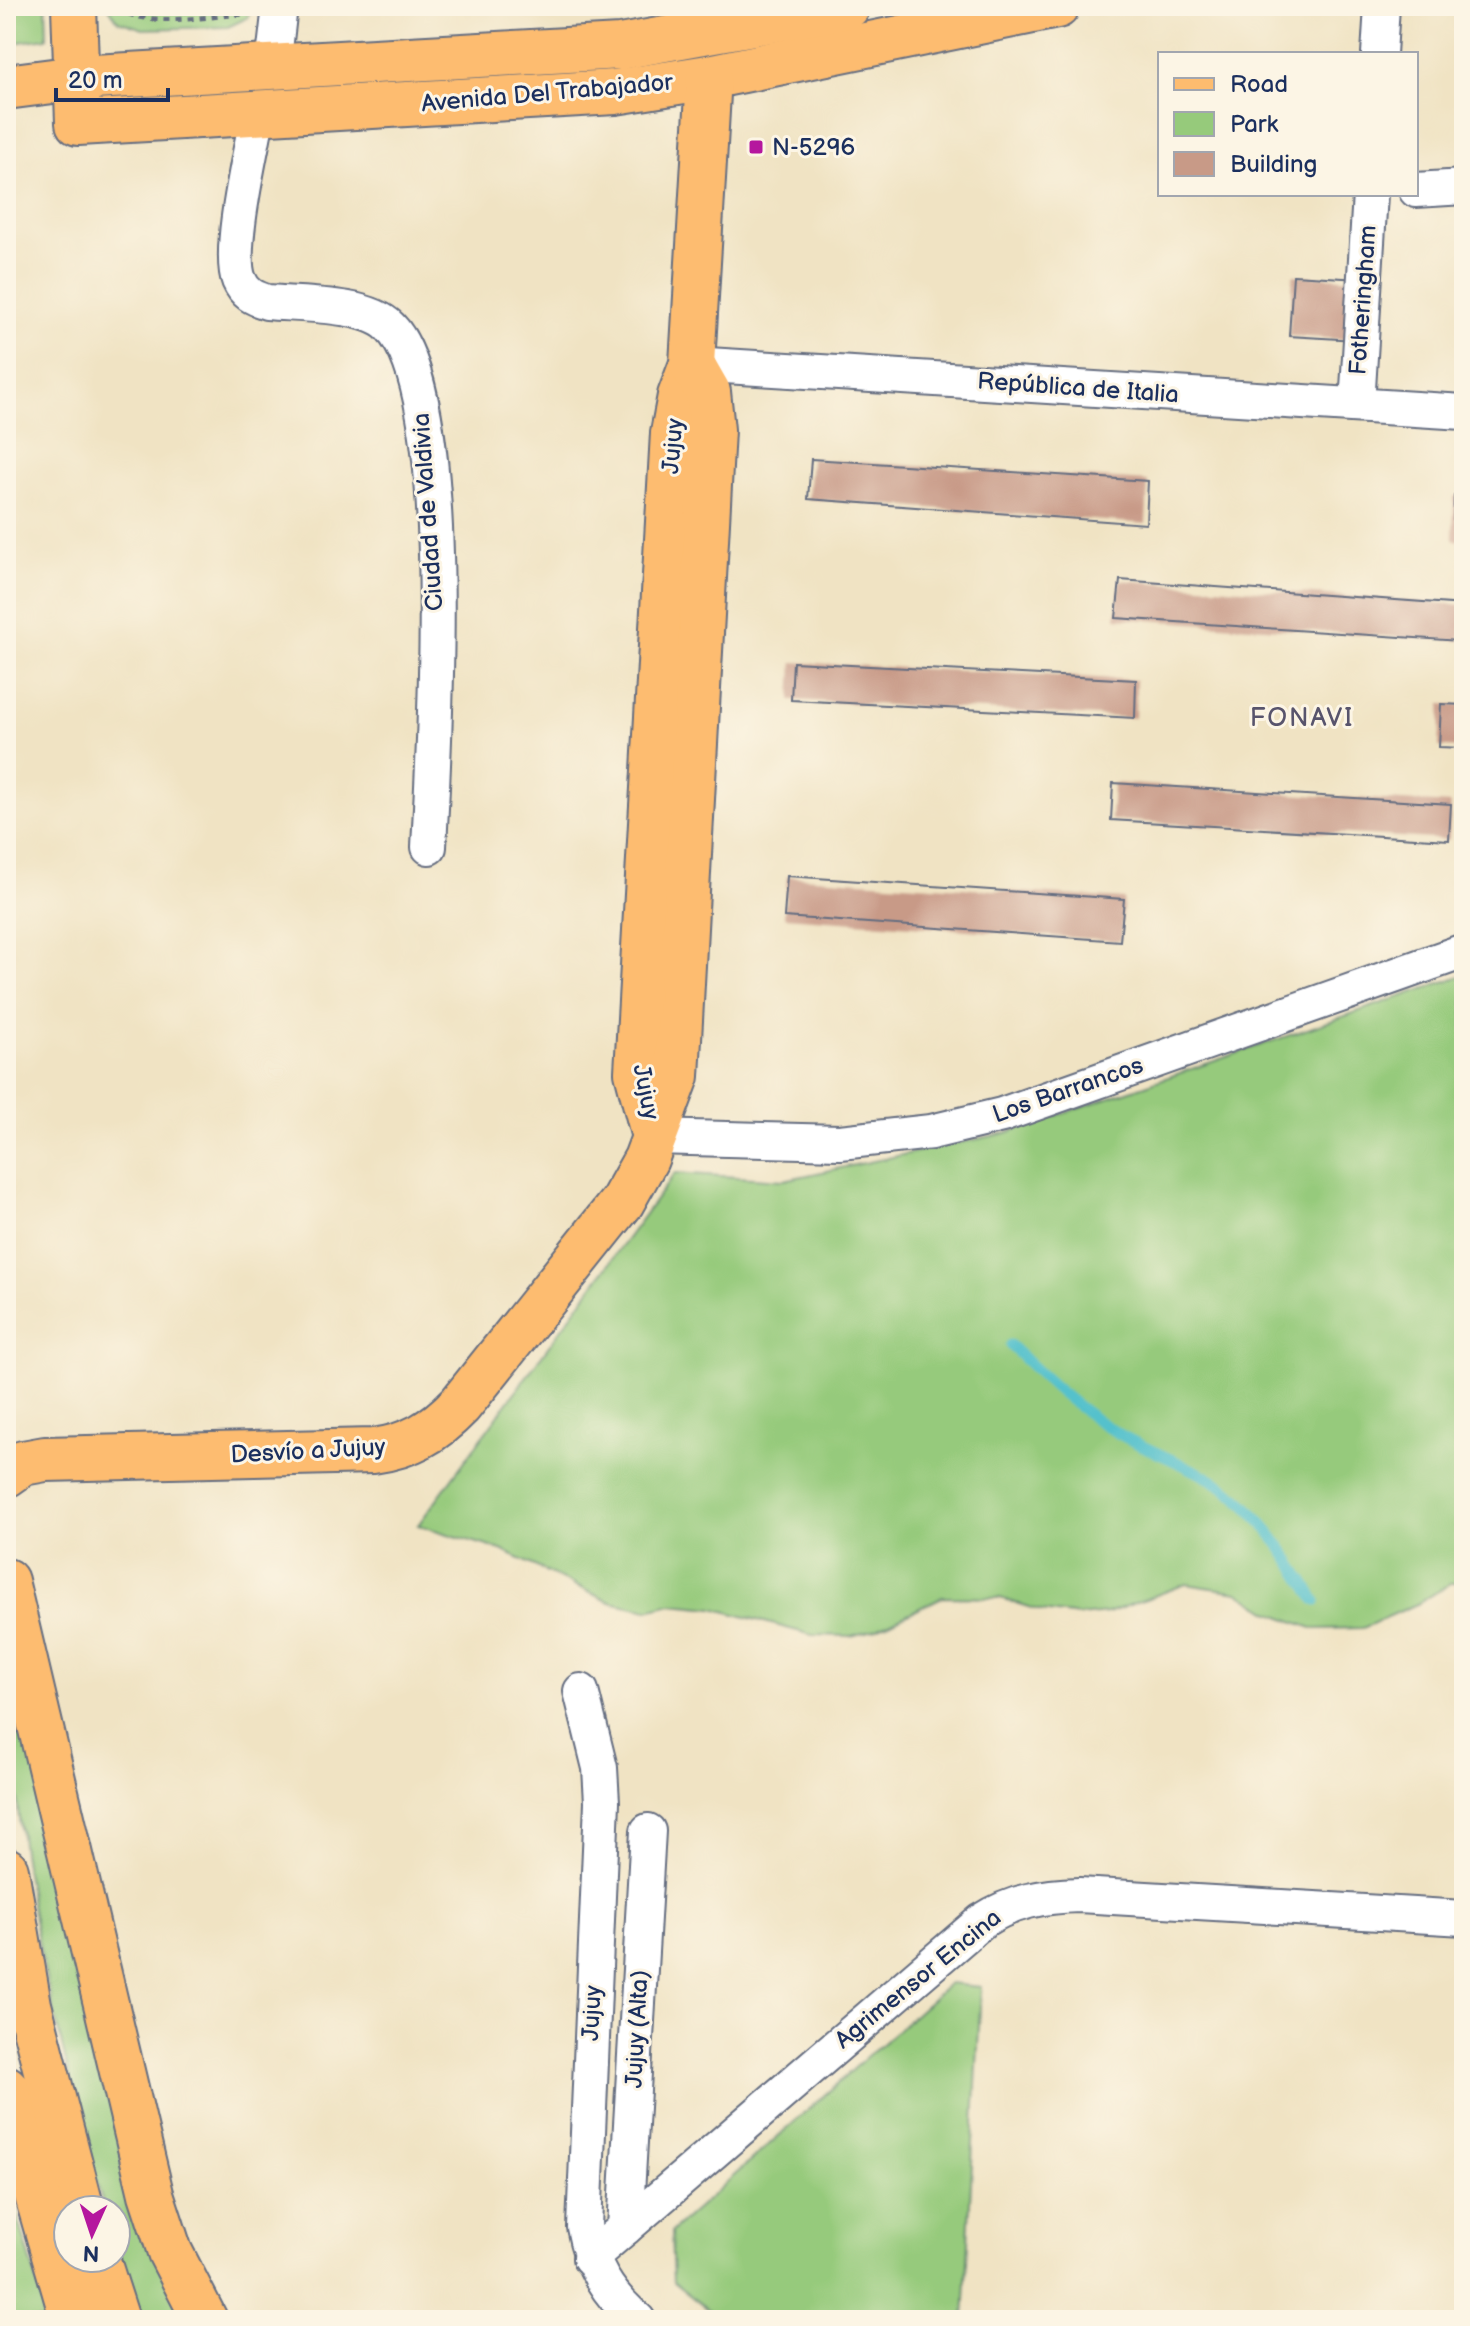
<svg xmlns="http://www.w3.org/2000/svg" width="1470" height="2326" font-family="'Balsamiq Sans',sans-serif">
<style>
.green{fill:#96ca7b;stroke:#587c6c;stroke-width:2}
.lines{fill:none;stroke-linecap:round;stroke-linejoin:round}
.stream{stroke:#54c1cc;stroke-width:11}
.building{fill:#c89a87}
.minor-casing{stroke:#666e81;stroke-width:38}
.primary-casing{stroke:#666e81;stroke-width:48}
.motorway-casing{stroke:#666e81;stroke-width:48}
.path{stroke:#666e81;stroke-width:5;stroke-dasharray:6 6;stroke-linecap:butt}
.minor{stroke:#fff;stroke-width:34}
.primary{stroke:#fdbc6f;stroke-width:44}
.motorway{stroke:#fdbc6f;stroke-width:44}
.poi-dot{fill:#b5179e;stroke:#fcf5e5;stroke-width:3}
.labels{text-anchor:middle;dominant-baseline:central;stroke-width:6;stroke-linejoin:round;paint-order:stroke}
.street-label{font-size:24px;fill:#1b2f5e;stroke:#fcf5e5}
.poi-label{font-size:24px;fill:#1b2f5e;stroke:#fcf5e5;text-anchor:start}
.neighbourhood-label{font-size:26px;letter-spacing:2px;fill:#58546c;stroke:#fcf5e5}
</style>
<rect width="100%" height="100%" fill="#fcf5e5"/>
<filter id="ink" filterUnits="userSpaceOnUse"><feTurbulence type="fractalNoise" baseFrequency=".0125" numOctaves="2"/><feDisplacementMap in="SourceGraphic" scale="16" xChannelSelector="R" yChannelSelector="G"/><feConvolveMatrix kernelMatrix="1 2 1 2 8 2 1 2 1" color-interpolation-filters="sRGB"/></filter>
<filter id="wash" filterUnits="userSpaceOnUse"><feTurbulence type="fractalNoise" baseFrequency=".006" numOctaves="4" result="noise"/><feDisplacementMap in="SourceGraphic" scale="32" xChannelSelector="R" yChannelSelector="G"/><feGaussianBlur stdDeviation="1.8" result="paint"/><feColorMatrix in="noise" values="0 0 0 0 0 0 0 0 0 0 0 0 0 0 0 0 0 1.4 0 .05"/><feComposite in="paint" operator="in"/></filter>
<g filter="url(#wash)">
<rect width="100%" height="100%" fill="#f0e3c3"/>
<g class="green">
<path d="M 6,6 L 46,6 L 47,38 L 6,44 Z"/>
<path d="M 108,6 L 254,6 L 247,18 L 228,27 L 143,29 L 118,21 Z"/>
<path d="M 1464,975 L 1464,1583 L 1451,1583 L 1419,1603 L 1363,1628 L 1315,1629 L 1269,1612 L 1238,1592 L 1186,1584 L 1108,1613 L 1079,1616 L 1041,1611 L 1000,1598 L 942,1597 L 877,1629 L 851,1636 L 812,1635 L 713,1608 L 671,1604 L 648,1610 L 610,1602 L 501,1550 L 418,1525 L 675,1173 L 784,1180 L 1006,1133 Z"/>
<path d="M 10,1630 L 191,2320 L 142,2320 L 116,2245 L 116,2210 L 105,2210 L 94,2174 C 70,2074 41,1974 26,1872 C 13,1792 12,1711 10,1630 Z"/>
<path d="M 949,1984 L 981,1987 L 964,2320 L 828,2320 L 712,2313 L 673,2282 L 671,2232 Z"/>
<path d="M 6,2177 L 8,2183 L 48,2320 L 6,2320 Z"/>
</g>
<g class="lines">
<path class="stream" d="M 1010,1345 C 1042,1376 1075,1408 1114,1431 C 1154,1455 1202,1468 1238,1498 C 1270,1527 1293,1564 1316,1601"/>
</g>
<g id="blocks">
<g class="building">
<path d="M 1293,275 L 1360,279 L 1356,340 L 1289,336 Z"/>
<path d="M 811,459 L 1148,481 L 1146,524 L 808,499 Z"/>
<path d="M 1454,496 L 1464,497 L 1464,541 L 1453,540 Z"/>
<path d="M 1120,580 L 1464,605 L 1460,641 L 1116,618 Z"/>
<path d="M 793,662 L 1136,680 L 1135,718 L 791,700 Z"/>
<path d="M 1441,704 L 1464,705 L 1464,748 L 1439,747 Z"/>
<path d="M 1113,783 L 1451,804 L 1449,840 L 1111,820 Z"/>
<path d="M 787,876 L 1124,899 L 1120,941 L 784,917 Z"/>
</g>
</g>
</g>
<g filter="url(#ink)">
<use href="#blocks" fill-opacity="0" stroke="#666e81" stroke-width="2"/>
<g class="lines">
<defs>
<g id="minor">
<path d="M 1379,54 L 1382,6"/>
<path d="M 273,67 L 280,6"/>
<path d="M 258,112 C 252,148 227,250 239,280 C 245,294 254,298 267,302 C 300,305 367,303 390,327 C 457,395 434,746 429,847"/>
<path d="M 1416,190 L 1464,187"/>
<path d="M 692,364 L 1464,412"/>
<path d="M 1357,405 L 1370,194"/>
<path d="M 654,1137 L 840,1142 L 931,1132 L 1002,1115 L 1464,951"/>
<path d="M 581,1691 L 600,1768 L 602,1802 L 584,2227 C 591,2266 607,2294 638,2320"/>
<path d="M 625,2228 L 648,1831"/>
<path d="M 590,2258 L 982,1921 C 1013,1901 1043,1896 1079,1895 L 1464,1918"/>
</g>
<g id="primary">
<path d="M 74,6 L 78,123 L 615,92 L 709,77 L 1057,6"/>
<path d="M 6,87 L 76,78 L 620,47 L 848,6"/>
<path d="M 654,1137 L 637,1072 L 673,433 L 680,396 L 692,364 L 709,77"/>
<path d="M 6,1475 L 23,1463 L 45,1459 L 373,1451 C 410,1446 434,1432 460,1405 L 622,1202 L 646,1159 L 677,1076 L 712,430 L 708,392 L 692,364"/>
</g>
<g id="motorway">
<path d="M 6,1581 L 151,2194 L 170,2252 L 205,2320"/>
<path d="M 6,1870 L 29,2005 L 82,2210"/>
<path d="M 6,2088 L 73,2320"/>
<path d="M 97,2258 L 117,2320"/>
</g>
</defs>
<use href="#minor" class="minor-casing"/>
<use href="#primary" class="primary-casing"/>
<use href="#motorway" class="motorway-casing"/>
<path class="path" d="M 119,6 C 136,30 216,15 245,14"/>
<use href="#minor" class="minor"/>
<use href="#primary" class="primary"/>
<use href="#motorway" class="motorway"/>
</g>
</g>
<rect class="poi-dot" x="748" y="139" width="16" height="16" rx="4"/>
<g class="labels">
<g class="street-label">
<text transform="translate(547 93) rotate(-5)">Avenida Del Trabajador</text>
<text transform="translate(1363 300) rotate(-86)">Fotheringham</text>
<text transform="translate(1078 388) rotate(4)">República de Italia</text>
<text transform="translate(673 446) rotate(-85)">Jujuy</text>
<text transform="translate(428 512) rotate(-94)">Ciudad de Valdivia</text>
<text transform="translate(1068 1090) rotate(-19)">Los Barrancos</text>
<text transform="translate(646 1092) rotate(79)">Jujuy</text>
<text transform="translate(308 1451) rotate(-3)">Desvío a Jujuy</text>
<text transform="translate(918 1979) rotate(-39)">Agrimensor Encina</text>
<text transform="translate(592 2013) rotate(-87)">Jujuy</text>
<text transform="translate(637 2029) rotate(-87)">Jujuy (Alta)</text>
</g>
<g class="poi-label">
<text x="772" y="147">N-5296</text>
</g>
<g class="neighbourhood-label">
<text x="1302" y="718">FONAVI</text>
</g>
</g>
<rect width="1470" height="2326" fill="none" stroke="#fcf5e5" stroke-width="32"/>
<rect x="1158" y="52" width="260" height="144" fill="#fcf5e5" stroke="#a2a6af" stroke-width="2"/>
<rect x="1174" y="78" width="40" height="12" fill="#fdbc6f" stroke="#a2a6af" stroke-width="2"/>
<text x="1230" y="92" font-size="24" fill="#1b2f5e">Road</text>
<rect x="1174" y="112" width="40" height="24" fill="#96ca7b" stroke="#a2a6af" stroke-width="2"/>
<text x="1230" y="132" font-size="24" fill="#1b2f5e">Park</text>
<rect x="1174" y="152" width="40" height="24" fill="#c89a87" stroke="#a2a6af" stroke-width="2"/>
<text x="1230" y="172" font-size="24" fill="#1b2f5e">Building</text>
<g transform="translate(92 2234) rotate(183)"><circle r="38" fill="#fcf5e5" stroke="#a2a6af" stroke-width="2"/>
<path d="M0-6L14 30L0 20L-14 30Z" fill="#b5179e"/>
<text y="-12" font-size="22" font-weight="bold" text-anchor="middle" fill="#1b2f5e">N</text>
</g>
<path d="M56 88v12h112v-12" fill="none" stroke="#1b2f5e" stroke-width="4"/>
<text x="68" y="88" font-size="24" fill="#1b2f5e" stroke="#fcf5e5" stroke-width="6" paint-order="stroke">20 m</text>
</svg>
